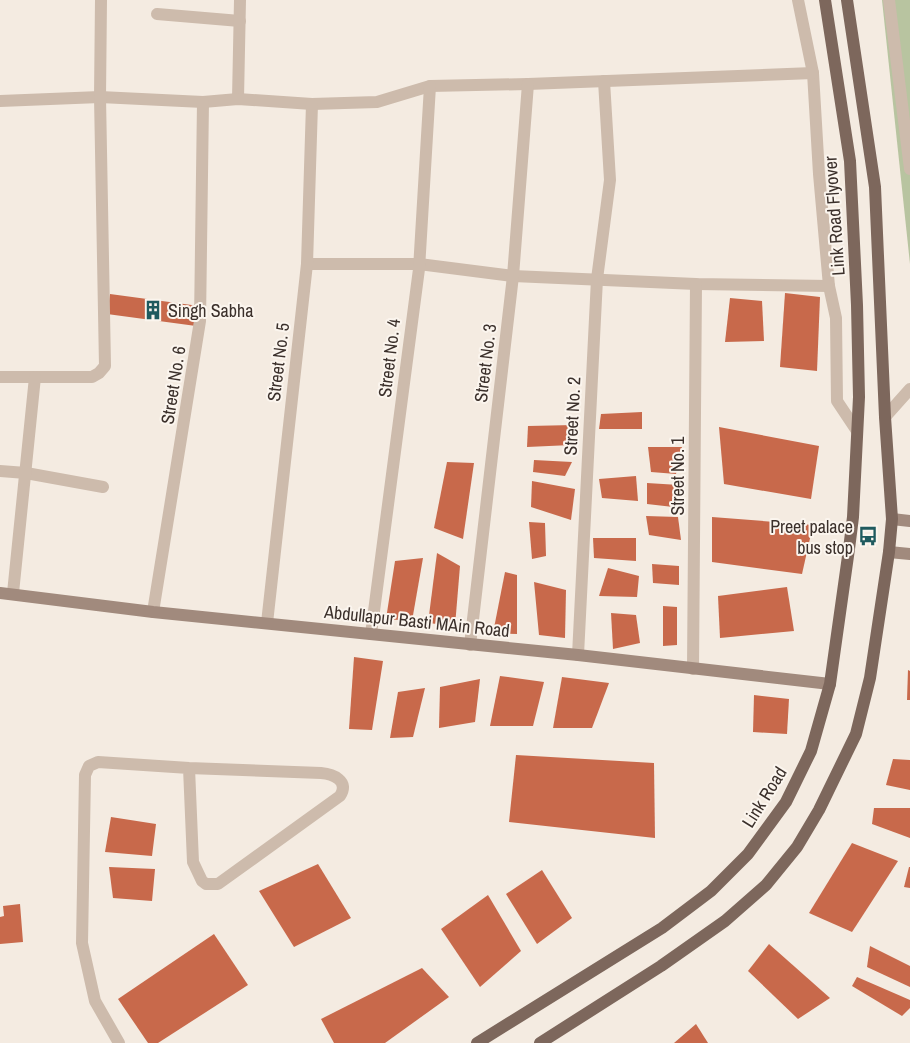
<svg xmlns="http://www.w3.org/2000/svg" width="910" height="1043" font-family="'Archivo Narrow',sans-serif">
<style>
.green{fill:#b8c4a0}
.building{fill:#c8694b}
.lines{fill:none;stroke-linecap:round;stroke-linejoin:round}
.street{stroke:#cdbbac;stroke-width:12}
.secondary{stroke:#a18a7d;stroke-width:12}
.primary{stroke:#7d675c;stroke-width:12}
.labels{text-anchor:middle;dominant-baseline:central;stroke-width:4;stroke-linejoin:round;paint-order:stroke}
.street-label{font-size:18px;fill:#3b302b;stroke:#fbf5ee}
.poi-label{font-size:18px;fill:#3b302b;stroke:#fbf5ee;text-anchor:start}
</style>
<rect width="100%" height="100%" fill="#f4ebe1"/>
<path class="green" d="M 882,0 L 910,0 L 910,264 Z"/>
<g class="building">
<path d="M 785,293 L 820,297 L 817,371 L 780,367 Z"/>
<path d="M 110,294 L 199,306 L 196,326 L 107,314 Z"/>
<path d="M 730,298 L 762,301 L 764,341 L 725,342 Z"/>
<path d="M 642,412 L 642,429 L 599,429 L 601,414 Z"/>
<path d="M 574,425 L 571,445 L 527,447 L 528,426 Z"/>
<path d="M 719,427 L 819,446 L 811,499 L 724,484 Z"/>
<path d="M 648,447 L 682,447 L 676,474 L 651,472 Z"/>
<path d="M 534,460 L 572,462 L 565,476 L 533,472 Z"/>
<path d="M 447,462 L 474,463 L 463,539 L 434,528 Z"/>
<path d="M 636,476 L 638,501 L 602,498 L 599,479 Z"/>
<path d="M 532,481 L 575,489 L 571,520 L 531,507 Z"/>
<path d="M 647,483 L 679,485 L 682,508 L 647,504 Z"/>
<path d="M 646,516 L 678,517 L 681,540 L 649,535 Z"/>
<path d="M 712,517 L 813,525 L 802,574 L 712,562 Z"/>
<path d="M 529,522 L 545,523 L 546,556 L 532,559 Z"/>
<path d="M 593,538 L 636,538 L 636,561 L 594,558 Z"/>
<path d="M 437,553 L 460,566 L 455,626 L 428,623 Z"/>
<path d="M 423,558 L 412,621 L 386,619 L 395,561 Z"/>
<path d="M 652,564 L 679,566 L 679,585 L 653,583 Z"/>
<path d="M 608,568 L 639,576 L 637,597 L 599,596 Z"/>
<path d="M 505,572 L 517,575 L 517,634 L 493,633 Z"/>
<path d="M 534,582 L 566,590 L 565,638 L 539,635 Z"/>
<path d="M 787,587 L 794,631 L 720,638 L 718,596 Z"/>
<path d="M 663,606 L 677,607 L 677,645 L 663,646 Z"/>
<path d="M 611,613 L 636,615 L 640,643 L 613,649 Z"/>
<path d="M 354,657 L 383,661 L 372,730 L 349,729 Z"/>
<path d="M 908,670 L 910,671 L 910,700 L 907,700 Z"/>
<path d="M 500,676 L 544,682 L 533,726 L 490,726 Z"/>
<path d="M 562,677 L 609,683 L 592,728 L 553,728 Z"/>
<path d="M 480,679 L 475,722 L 439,728 L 440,687 Z"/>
<path d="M 425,688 L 413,737 L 390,738 L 398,692 Z"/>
<path d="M 754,695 L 789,699 L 787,734 L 753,732 Z"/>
<path d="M 516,755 L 654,763 L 655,838 L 509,822 Z"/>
<path d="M 893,759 L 910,760 L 910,790 L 886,785 Z"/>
<path d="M 874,808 L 910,808 L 910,838 L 872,824 Z"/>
<path d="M 111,817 L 156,824 L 152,856 L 105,852 Z"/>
<path d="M 852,843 L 898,861 L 852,932 L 809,913 Z"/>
<path d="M 318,864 L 351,918 L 294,947 L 259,891 Z"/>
<path d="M 109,867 L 155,869 L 152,901 L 113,898 Z"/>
<path d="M 909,867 L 910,867 L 910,888 L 904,887 Z"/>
<path d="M 542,870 L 572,918 L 537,944 L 506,894 Z"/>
<path d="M 488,895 L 521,951 L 480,987 L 441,929 Z"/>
<path d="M 20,904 L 23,942 L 0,944 L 0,917 L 4,916 L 3,906 Z"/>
<path d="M 214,934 L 248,985 L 158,1043 L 148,1043 L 118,999 Z"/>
<path d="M 769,944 L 830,998 L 798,1019 L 748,971 Z"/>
<path d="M 870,946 L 910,966 L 910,987 L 867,967 Z"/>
<path d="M 422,968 L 449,997 L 385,1043 L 334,1043 L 321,1019 Z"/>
<path d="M 857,977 L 910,1000 L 910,1008 L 902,1016 L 852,986 Z"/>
<path d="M 696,1024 L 708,1043 L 674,1043 Z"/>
</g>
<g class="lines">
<g class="street">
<path d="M 798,0 L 813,73 L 819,174 L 829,286 L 836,318 L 837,401 L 857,431"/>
<path d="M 889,0 L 910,169"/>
<path d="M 157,14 L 240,21"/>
<path d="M 238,99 L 240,0"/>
<path d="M 0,101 L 100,97 L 203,102 L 238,99 L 312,104 L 377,102 L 430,86 L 528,84 L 813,73"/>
<path d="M 307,264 L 419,264 L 513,276 L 696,284 L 829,286"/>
<path d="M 0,377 L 92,377 L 99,373 L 105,366 L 100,97 L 101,0"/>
<path d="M 885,417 L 910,389"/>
<path d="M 0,471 L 26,473 L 103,487"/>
<path d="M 13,593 L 35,377"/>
<path d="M 153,612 L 200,321 L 203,102"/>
<path d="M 267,623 L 307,264 L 312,104"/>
<path d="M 371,634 L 419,269 L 430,86"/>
<path d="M 470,645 L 513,276 L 528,84"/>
<path d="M 578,655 L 597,279 L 610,180 L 604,81"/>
<path d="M 693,669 L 696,284"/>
<path d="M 119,1043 L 95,1001 L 82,943 L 85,775 L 89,766 L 98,762 L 189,768 L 321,773 C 333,774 350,781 340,796 L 218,884 L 206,884 L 202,881 L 193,862 L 189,768"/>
</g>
<g class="secondary">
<path d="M 892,519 L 910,521"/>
<path d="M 889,552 L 910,554"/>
<path d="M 0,593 L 153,612 L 578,655 L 830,684"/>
</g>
<g class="primary">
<path d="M 477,1043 L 662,928 L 711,891 L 748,854 L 786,802 L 811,751 L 830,684 L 849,549 L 853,517 L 859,397 L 857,305 L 850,161 L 825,0"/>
<path d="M 540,1043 L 661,966 L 725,921 L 766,885 L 797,847 L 819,810 L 856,734 L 870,678 L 889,552 L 892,519 L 885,417 L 875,187 L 847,0"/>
</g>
</g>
<defs>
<symbol id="building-bare" viewBox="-9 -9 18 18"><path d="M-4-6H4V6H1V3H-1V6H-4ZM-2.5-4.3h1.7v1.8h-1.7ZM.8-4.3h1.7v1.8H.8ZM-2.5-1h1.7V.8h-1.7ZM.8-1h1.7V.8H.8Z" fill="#1f5a5e" stroke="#fbf5ee" stroke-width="2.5" paint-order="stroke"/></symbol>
<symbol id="bus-bare" viewBox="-9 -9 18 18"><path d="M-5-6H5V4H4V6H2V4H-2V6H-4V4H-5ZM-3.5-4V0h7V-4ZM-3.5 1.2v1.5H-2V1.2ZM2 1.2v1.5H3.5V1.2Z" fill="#1f5a5e" stroke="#fbf5ee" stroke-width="2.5" paint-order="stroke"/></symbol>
</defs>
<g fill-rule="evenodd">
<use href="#building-bare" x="139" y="296" width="28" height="28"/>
<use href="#bus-bare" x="854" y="522" width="28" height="28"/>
</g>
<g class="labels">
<g class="street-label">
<text transform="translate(834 216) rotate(-94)">Link Road Flyover</text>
<text transform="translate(389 358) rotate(-83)">Street No. 4</text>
<text transform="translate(278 362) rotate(-83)">Street No. 5</text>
<text transform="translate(485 363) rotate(-83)">Street No. 3</text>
<text transform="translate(173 385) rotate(-81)">Street No. 6</text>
<text transform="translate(572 416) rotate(-87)">Street No. 2</text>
<text transform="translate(677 476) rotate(-90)">Street No. 1</text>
<text transform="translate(417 621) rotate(6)">Abdullapur Basti MAin Road</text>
<text transform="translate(764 797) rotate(-58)">Link Road</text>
</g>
<g class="poi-label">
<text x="168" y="310">Singh Sabha</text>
<text x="853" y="526" text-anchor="end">Preet palace<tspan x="853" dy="21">bus stop</tspan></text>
</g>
</g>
</svg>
